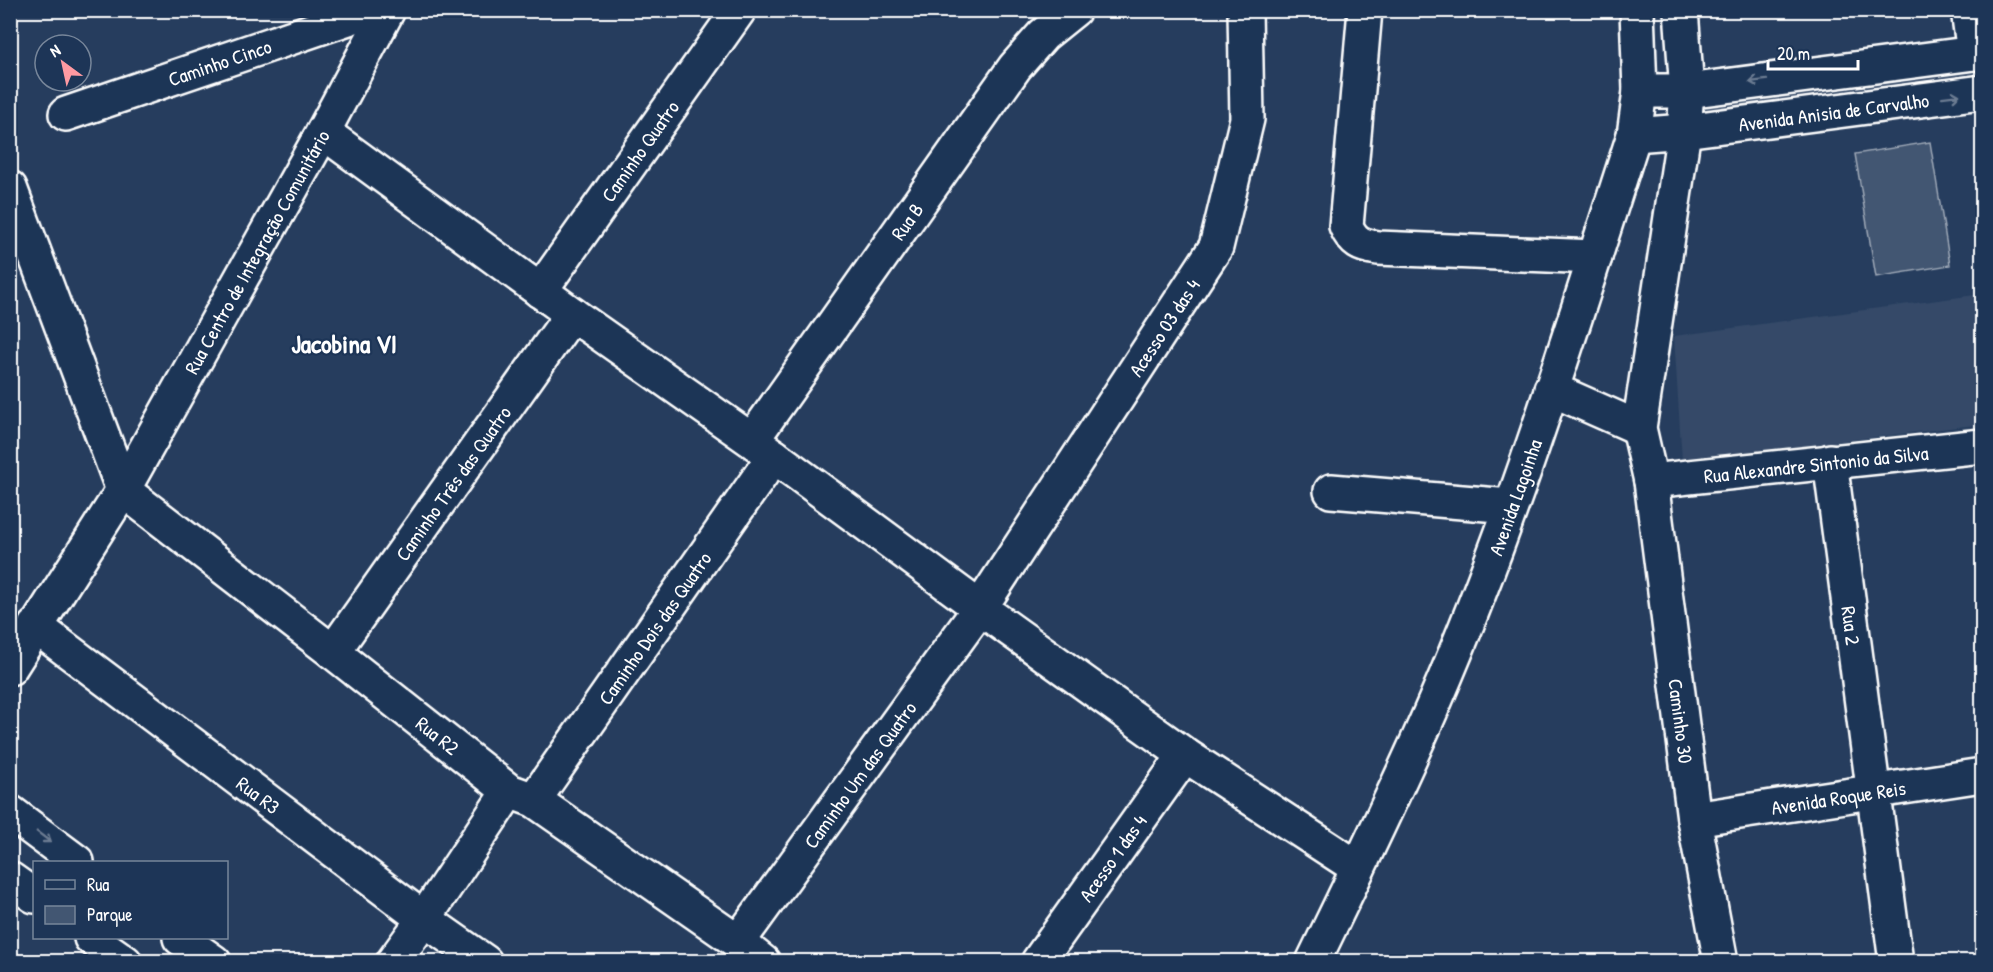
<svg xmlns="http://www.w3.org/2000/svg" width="1993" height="972" font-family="'Patrick Hand',sans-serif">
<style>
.built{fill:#344a68}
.green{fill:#425672;stroke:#a0aab8;stroke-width:1.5}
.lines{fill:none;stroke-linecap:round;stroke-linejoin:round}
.minor-casing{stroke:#fff;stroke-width:38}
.minor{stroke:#1d3557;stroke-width:33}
.oneway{stroke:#6c7c92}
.labels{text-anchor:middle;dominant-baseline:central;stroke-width:4.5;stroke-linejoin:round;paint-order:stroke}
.street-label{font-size:20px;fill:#fff;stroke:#1d3557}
.district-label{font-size:26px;font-weight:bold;fill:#fff;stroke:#1d3557}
</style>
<rect width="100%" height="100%" fill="#263d5e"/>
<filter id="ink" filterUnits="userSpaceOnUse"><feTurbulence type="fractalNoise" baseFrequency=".0167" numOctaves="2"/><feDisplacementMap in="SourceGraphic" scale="12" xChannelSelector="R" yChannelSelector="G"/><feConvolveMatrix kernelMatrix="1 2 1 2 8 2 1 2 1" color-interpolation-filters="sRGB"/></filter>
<g filter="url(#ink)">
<path class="built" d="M 1982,294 L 1982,424 L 1682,461 L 1674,336 Z"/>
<path class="green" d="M 1930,142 L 1950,265 L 1876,277 L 1855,154 Z"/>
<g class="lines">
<defs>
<g id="minor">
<path d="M 1365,10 L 1346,226 C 1353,242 1361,246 1378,248 L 1595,257"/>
<path id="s1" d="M 1681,10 L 1687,91 L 1684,131 L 1639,428 L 1651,481 L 1694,819 L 1721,962"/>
<path d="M 1968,10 L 1974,53"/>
<path d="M 1640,91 L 1687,91 L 1982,52"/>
<path id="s2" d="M 66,114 L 372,10"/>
<path d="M 323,132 L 572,314 L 774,456 L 980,608 L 1185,755 L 1358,868"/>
<path id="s3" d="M 1634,135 L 1684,131 L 1982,92"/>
<path d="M 10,188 L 123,490"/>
<path id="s4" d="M 540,291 L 739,10"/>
<path d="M 1551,389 L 1639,428"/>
<path id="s5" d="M 752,440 L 1015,67 L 1043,35 L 1074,10"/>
<path id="s6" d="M 1830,461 L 1896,962"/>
<path id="s7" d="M 1651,481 L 1982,446"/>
<path id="s8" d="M 123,490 L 333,652 L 509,791 L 534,800 L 738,942 L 763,962"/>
<path d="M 1331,491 L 1510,506"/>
<path id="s9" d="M 35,626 L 424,919 L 485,962"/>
<path id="s10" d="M 333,652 L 572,314"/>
<path id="s11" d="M 10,668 L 123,490 L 323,132 L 388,10"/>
<path id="s12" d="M 534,800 L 774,456"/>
<path d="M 10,812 L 77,862"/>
<path id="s13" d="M 1694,819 L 1982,775"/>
<path d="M 10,879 L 34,896"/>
<path d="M 91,938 L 125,962"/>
<path d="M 180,938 L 214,962"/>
<path id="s14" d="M 738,942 L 980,608 L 1216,247 L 1247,119 L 1245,10"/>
<path d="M 393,962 L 424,919 L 509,791"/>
<path id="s15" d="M 1038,962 L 1185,755"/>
<path id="s16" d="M 1313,962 C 1355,875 1398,788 1436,699 C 1515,516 1573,324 1634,135 L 1640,91 L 1637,10"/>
</g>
</defs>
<use href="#minor" class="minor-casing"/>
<use href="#minor" class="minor"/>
</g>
<defs><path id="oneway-shaft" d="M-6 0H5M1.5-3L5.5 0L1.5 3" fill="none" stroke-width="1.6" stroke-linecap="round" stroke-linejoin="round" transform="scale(1.5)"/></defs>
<g class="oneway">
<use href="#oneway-shaft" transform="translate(1758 81) rotate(173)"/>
<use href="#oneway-shaft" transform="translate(1951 96) rotate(-7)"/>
<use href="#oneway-shaft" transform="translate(44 837) rotate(37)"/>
</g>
</g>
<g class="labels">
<g class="street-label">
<text stroke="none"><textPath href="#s2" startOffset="162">Caminho Cinco</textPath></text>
<text stroke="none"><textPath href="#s3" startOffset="201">Avenida Anisia de Carvalho</textPath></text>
<text stroke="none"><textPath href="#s4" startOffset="172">Caminho Quatro</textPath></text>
<text stroke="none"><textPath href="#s5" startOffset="268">Rua B</textPath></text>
<text stroke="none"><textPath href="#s11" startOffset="484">Rua Centro de Integração Comunitário</textPath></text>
<text stroke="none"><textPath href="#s14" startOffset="748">Acesso 03 das 4</textPath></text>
<text stroke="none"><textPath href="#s7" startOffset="166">Rua Alexandre Sintonio da Silva</textPath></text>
<text stroke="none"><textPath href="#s10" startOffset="207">Caminho Três das Quatro</textPath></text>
<text stroke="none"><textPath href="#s16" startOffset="507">Avenida Lagoinha</textPath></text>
<text stroke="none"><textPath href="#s6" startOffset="166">Rua 2</textPath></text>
<text stroke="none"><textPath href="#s12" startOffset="210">Caminho Dois das Quatro</textPath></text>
<text stroke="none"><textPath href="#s1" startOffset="718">Caminho 30</textPath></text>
<text stroke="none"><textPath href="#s8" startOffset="399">Rua R2</textPath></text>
<text stroke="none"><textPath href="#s14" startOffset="207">Caminho Um das Quatro</textPath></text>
<text stroke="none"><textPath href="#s9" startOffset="280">Rua R3</textPath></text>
<text stroke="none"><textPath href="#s13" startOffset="146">Avenida Roque Reis</textPath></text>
<text stroke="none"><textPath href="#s15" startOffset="128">Acesso 1 das 4</textPath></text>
</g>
<g class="district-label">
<text x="344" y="343">Jacobina VI</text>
</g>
</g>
<rect width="1993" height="972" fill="none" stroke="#1d3557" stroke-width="36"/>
<rect x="18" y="18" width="1957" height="936" fill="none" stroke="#fff" stroke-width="2" filter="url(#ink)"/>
<rect x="33" y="861" width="195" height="78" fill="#1d3557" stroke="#77869a" stroke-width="1.5"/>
<rect x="45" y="880" width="30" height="9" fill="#1d3557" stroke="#77869a" stroke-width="1.5"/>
<text x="87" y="891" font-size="18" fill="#ffffff">Rua</text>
<rect x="45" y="906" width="30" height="18" fill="#425672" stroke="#77869a" stroke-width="1.5"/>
<text x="87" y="921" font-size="18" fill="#ffffff">Parque</text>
<g transform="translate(63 63) rotate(327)"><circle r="28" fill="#1d3557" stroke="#77869a" stroke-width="1.5"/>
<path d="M0-4.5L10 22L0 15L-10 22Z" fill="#ff9aa2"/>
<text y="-9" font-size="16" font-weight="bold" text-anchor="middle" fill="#ffffff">N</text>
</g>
<path d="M1768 60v9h90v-9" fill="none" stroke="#ffffff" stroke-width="3"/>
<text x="1777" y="60" font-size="18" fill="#ffffff" stroke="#1d3557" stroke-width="4.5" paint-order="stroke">20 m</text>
</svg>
